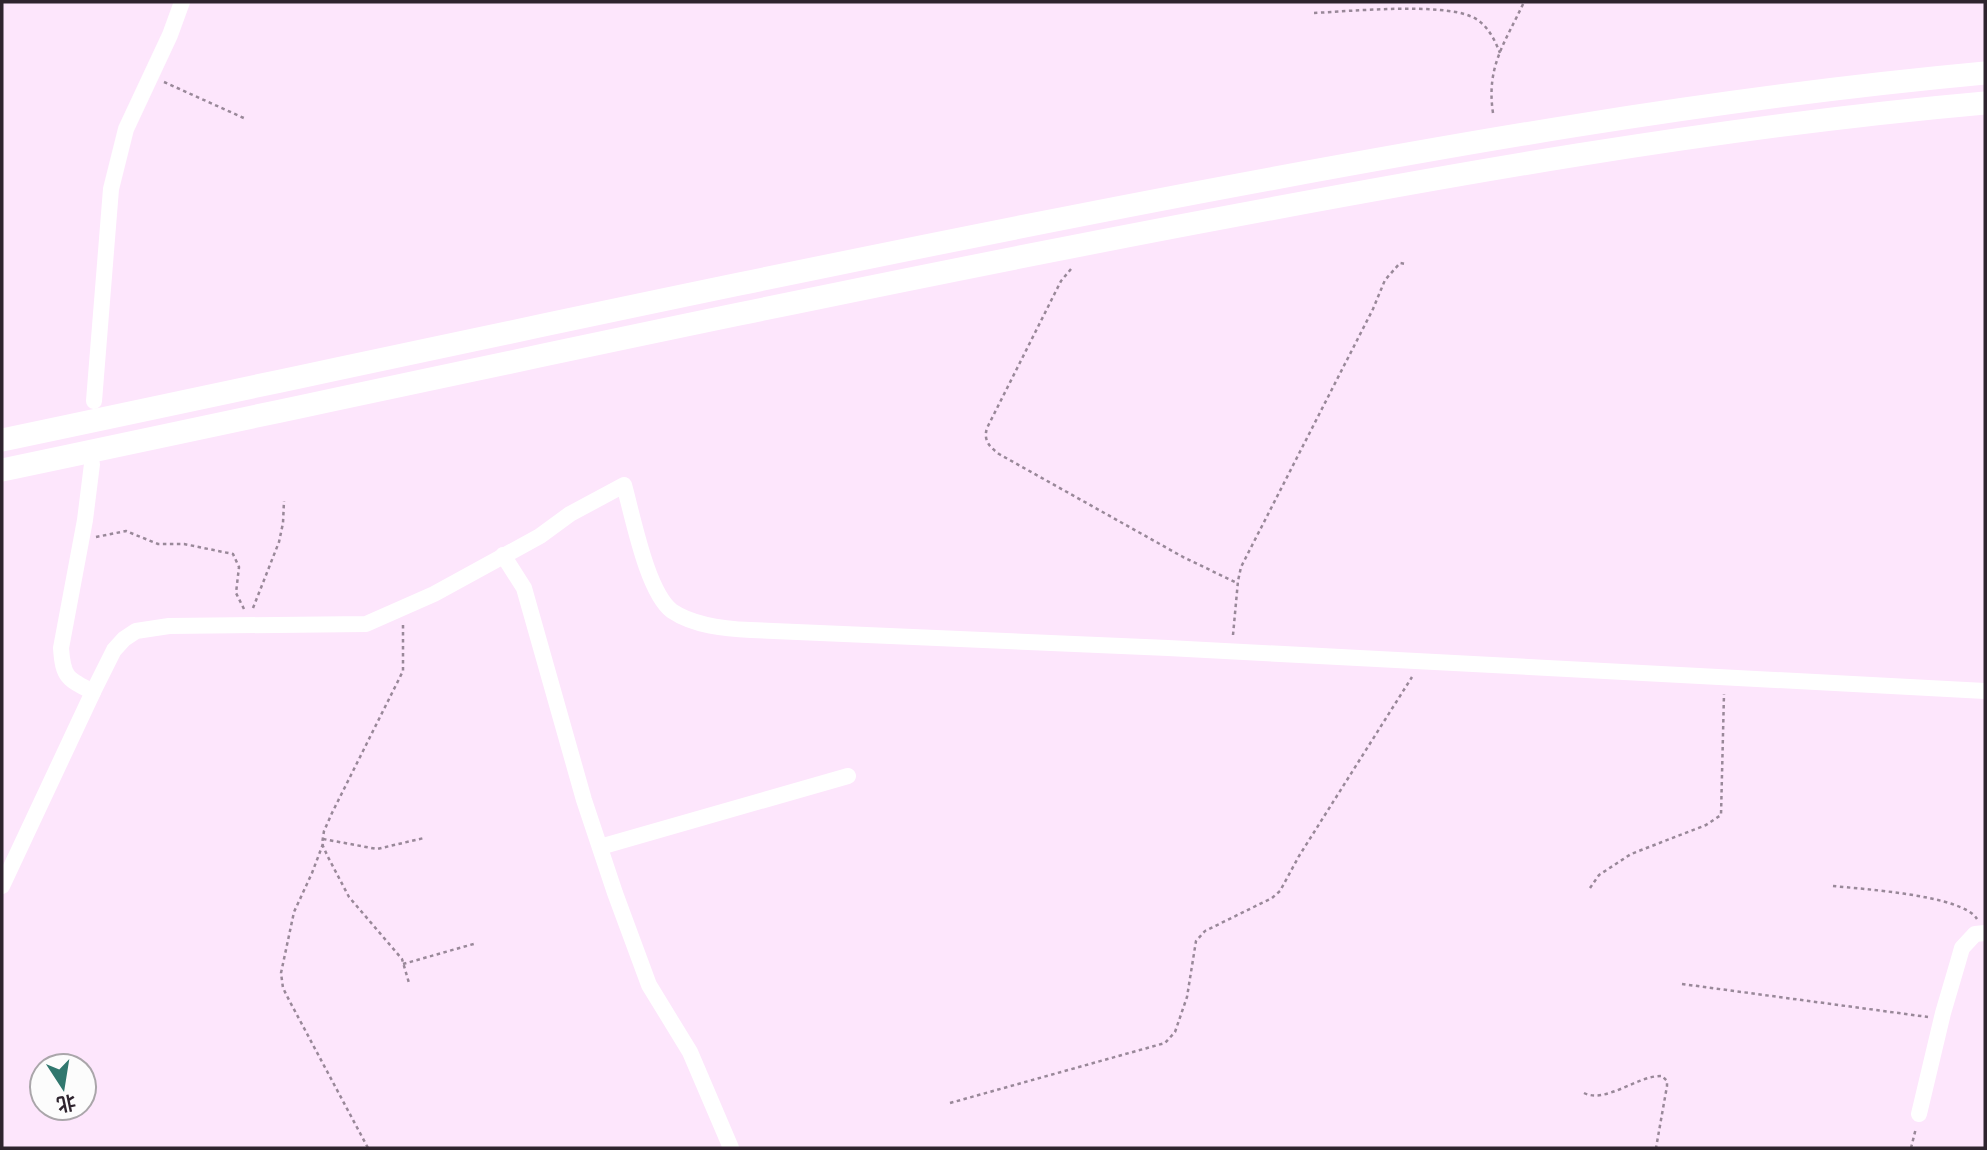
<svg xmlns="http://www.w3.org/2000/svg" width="1987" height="1150" font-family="'Noto Sans','Noto Sans SC',sans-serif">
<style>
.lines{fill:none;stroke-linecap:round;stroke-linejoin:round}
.path{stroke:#989;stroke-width:2.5;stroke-dasharray:3.5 3.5;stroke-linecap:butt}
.minor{stroke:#fff;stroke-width:16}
.highway{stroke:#fff;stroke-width:23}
</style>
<rect width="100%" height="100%" fill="#fde6fc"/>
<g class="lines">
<g class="path">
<path d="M 1314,13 C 1351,11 1439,3 1470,16 C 1486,22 1494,38 1500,53"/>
<path d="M 164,82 L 246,119"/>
<path d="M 1493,113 C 1486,66 1505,43 1524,2"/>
<path d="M 1071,269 L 1061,281 L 987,428 C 983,441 990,447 999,454 L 1183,557 L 1237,583"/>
<path d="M 96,537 L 126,531 L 158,544 L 184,544 L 233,554 L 239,567 L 236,593 L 245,611"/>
<path d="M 253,608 L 279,542 L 283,523 L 284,501"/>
<path d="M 403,625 L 403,671 L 332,813 L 324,831 L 322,844 L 328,857 L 349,897 L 402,959 L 409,983"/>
<path d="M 1233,635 L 1238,581 L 1241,567 L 1373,309 L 1385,280 L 1400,263 L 1406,264"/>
<path d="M 323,839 L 377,849 L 424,838"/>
<path d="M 323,844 L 312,873 L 294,912 L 281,973 L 283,988 L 289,1000 L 368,1148"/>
<path d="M 1833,886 C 1861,889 1963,895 1977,919"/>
<path d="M 1590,888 L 1599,875 L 1631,854 L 1706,825 L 1721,815 L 1724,694"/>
<path d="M 403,964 L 477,943"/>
<path d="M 1682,984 L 1928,1017"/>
<path d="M 1584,1093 C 1606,1104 1638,1075 1662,1076 L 1667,1081 L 1667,1086 L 1656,1148"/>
<path d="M 950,1103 L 1165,1043 L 1175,1032 L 1187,997 L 1196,941 L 1205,931 L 1272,898 L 1280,891 L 1299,856 L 1412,677"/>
<path d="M 1911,1148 L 1916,1128"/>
</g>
<g class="minor">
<path d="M 94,401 L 111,189 L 126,129 L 170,35 L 182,2"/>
<path d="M 92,464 L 85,520 L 61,648 C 63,677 67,679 93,692"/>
<path d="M 503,555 L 524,588 L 584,800 L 615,893 L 649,985 L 690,1052 L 731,1148"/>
<path d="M 600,847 L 848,776"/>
<path d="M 2,886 L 93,692 L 114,650 L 124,639 L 136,631 L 169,626 L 366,624 L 434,594 L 540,536 L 570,514 L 624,485 C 633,517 647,592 672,611 C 694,626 726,629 751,630 L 1168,648 L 1985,691"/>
<path d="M 1919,1114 L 1943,1013 L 1958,962 L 1962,948 L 1975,934 L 1985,933"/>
</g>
<g class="highway">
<path d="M 2,440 C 392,358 782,272 1174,197 C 1443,146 1712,98 1985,73"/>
<path d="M 2,470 C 392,388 782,302 1174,227 C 1443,176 1712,127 1985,103"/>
</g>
</g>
<rect width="1987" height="1150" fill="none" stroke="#2e242e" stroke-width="7"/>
<g transform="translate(63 1087) rotate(168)"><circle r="33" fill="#fcfcfc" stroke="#aaa6aa" stroke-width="2"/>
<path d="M0-5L12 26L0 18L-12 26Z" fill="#30776e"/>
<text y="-10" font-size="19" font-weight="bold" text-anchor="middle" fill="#2e242e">北</text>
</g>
</svg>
